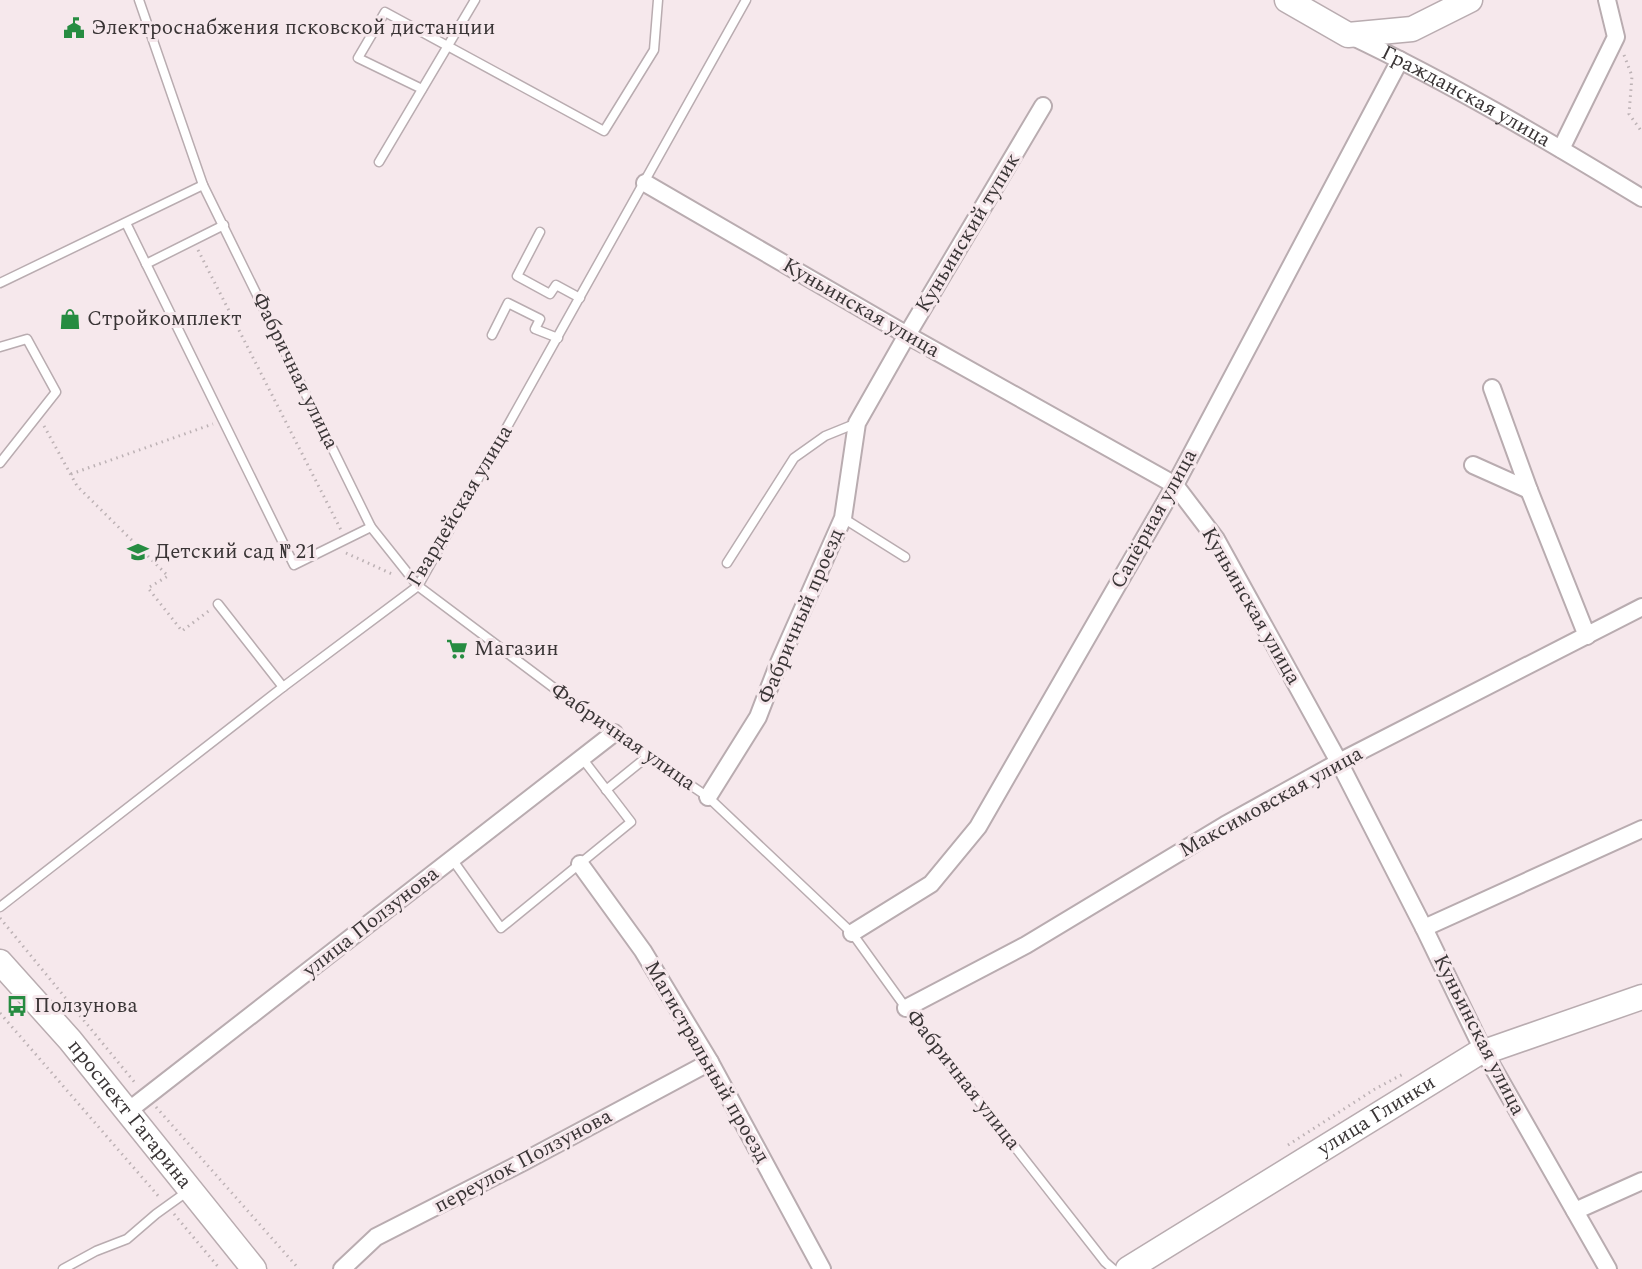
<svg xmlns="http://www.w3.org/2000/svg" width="1642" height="1269" font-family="Spectral,serif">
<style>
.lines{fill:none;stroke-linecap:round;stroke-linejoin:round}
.lane-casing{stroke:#b9acb0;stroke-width:11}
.street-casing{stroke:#b9acb0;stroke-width:20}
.secondary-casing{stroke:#b9acb0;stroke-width:27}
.path{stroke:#bdb2b5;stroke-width:3;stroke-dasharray:1.5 4.5;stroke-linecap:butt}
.lane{stroke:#fff;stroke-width:8}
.street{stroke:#fff;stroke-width:16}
.secondary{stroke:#fff;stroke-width:24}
.labels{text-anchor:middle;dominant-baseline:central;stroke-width:6;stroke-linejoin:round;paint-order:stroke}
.poi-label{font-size:21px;fill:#3a3536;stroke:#f6e8ec;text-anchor:start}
.street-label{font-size:21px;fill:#3a3536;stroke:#f6e8ec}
</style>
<rect width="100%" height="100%" fill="#f6e8ec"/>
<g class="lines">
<defs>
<g id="lane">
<path d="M 139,0 L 203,185 L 371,527 L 418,586 L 614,733 L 708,797 L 852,933 L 906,1008 L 1105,1262 L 1113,1269"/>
<path d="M 422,89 L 358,58 L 385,12 L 604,131 L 654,50 L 658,0"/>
<path d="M 379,162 L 475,0"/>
<path d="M 126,223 L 294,565 L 371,527"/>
<path d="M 540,232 L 517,276 L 550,294 L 556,285 L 580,298"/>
<path d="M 146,264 L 224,225"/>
<path d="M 0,283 L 203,185"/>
<path d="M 492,335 L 508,303 L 540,319 L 535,329 L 558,338"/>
<path d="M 0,347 L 27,339 L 56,392 L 0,463"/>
<path d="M 843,518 L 905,557"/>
<path d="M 727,563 L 794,458 L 825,436 L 857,423"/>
<path d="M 218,604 L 283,687"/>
<path d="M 606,790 L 648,756"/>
<path d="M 452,859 L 501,928 L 631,822 L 582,758"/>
<path d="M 0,907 L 283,687 L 418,586 L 746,0"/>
<path d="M 63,1269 L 96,1251 L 127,1239 L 156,1214 L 188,1191"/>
</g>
<g id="street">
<path id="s1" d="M 1349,35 C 1450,83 1547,140 1642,198"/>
<path d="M 1561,149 L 1616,37 L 1607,0"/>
<path d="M 645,183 L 907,335 L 1175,485 L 1216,539 L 1339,762 L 1424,928 L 1483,1050 L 1608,1269"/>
<path d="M 1492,388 L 1529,490 L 1587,636"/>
<path d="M 1473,465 L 1529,490"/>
<path d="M 708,797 L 758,717 L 778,665 L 843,518 L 857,423 L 907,335 L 1043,106"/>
<path d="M 580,864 L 643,951 L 710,1062 L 822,1269"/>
<path d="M 1424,928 L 1642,829"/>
<path d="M 852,933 L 931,884 L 978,827 L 1175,485 L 1400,60"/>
<path d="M 906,1008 L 1026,945 L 1225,825 L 1339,762 L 1642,607"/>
<path d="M 128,1111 L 614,733"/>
<path d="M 1575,1211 L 1642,1181"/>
<path d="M 342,1269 L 376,1237 L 523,1162 L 710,1062"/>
</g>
<g id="secondary">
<path d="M 1287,0 L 1348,35 L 1412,29 L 1470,0"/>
<path id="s2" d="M 0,962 L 70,1040 L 254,1269"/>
<path id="s3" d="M 1128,1269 L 1483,1050 L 1487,1051 L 1642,997"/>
</g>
</defs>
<use href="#lane" class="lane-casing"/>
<use href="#street" class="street-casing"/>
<use href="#secondary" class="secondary-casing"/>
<g class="path">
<path d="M 1624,55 L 1632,76 L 1629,114 L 1642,132"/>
<path d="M 198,250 L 341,530"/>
<path d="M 44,426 L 77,486 L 168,576 L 148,588 L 182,631 L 210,610"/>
<path d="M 71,474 L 213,424"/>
<path d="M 346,553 L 392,574"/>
<path d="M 0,918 L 136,1084"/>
<path d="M 0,1013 L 160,1198"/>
<path d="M 156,1107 L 299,1269"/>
<path d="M 1288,1145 L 1375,1089 L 1405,1073"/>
<path d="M 174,1214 L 220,1269"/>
</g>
<use href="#lane" class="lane"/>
<use href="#street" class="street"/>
<use href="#secondary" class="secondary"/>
</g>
<defs>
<symbol id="civic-bare" viewBox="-9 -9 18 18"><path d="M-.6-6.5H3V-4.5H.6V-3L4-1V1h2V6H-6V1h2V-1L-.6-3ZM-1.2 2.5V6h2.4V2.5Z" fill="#268c41" stroke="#f6e8ec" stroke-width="2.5" paint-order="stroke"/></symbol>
<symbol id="shop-bare" viewBox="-9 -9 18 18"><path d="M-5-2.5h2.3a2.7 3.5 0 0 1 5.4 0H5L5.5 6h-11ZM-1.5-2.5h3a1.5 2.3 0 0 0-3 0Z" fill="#268c41" stroke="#f6e8ec" stroke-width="2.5" paint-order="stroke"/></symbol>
<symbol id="school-bare" viewBox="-9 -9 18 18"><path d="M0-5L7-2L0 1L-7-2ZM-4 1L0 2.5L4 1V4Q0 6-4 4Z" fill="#268c41" stroke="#f6e8ec" stroke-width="2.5" paint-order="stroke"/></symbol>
<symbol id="supermarket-bare" viewBox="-9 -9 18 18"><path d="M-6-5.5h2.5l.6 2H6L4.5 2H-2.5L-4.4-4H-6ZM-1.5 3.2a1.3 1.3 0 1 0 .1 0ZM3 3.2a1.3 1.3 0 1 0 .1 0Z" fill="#268c41" stroke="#f6e8ec" stroke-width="2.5" paint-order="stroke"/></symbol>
<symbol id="bus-bare" viewBox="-9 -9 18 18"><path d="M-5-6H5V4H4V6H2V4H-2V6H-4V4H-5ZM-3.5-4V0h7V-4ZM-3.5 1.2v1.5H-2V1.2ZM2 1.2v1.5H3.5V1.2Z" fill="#268c41" stroke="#f6e8ec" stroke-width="2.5" paint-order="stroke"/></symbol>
</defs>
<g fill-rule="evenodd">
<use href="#civic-bare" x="59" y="13" width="30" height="30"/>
<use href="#shop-bare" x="55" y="304" width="30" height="30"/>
<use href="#school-bare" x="123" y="537" width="30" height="30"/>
<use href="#supermarket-bare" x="442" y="634" width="30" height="30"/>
<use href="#bus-bare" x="2" y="991" width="30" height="30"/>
</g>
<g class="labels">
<g class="poi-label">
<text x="91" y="28">Электроснабжения псковской дистанции</text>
<text x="87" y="319">Стройкомплект</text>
<text x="155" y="552">Детский сад № 21</text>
<text x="474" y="649">Магазин</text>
<text x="34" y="1006">Ползунова</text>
</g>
<g class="street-label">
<text stroke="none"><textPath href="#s1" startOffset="132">Гражданская улица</textPath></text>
<text transform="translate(968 233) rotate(-59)">Куньинский тупик</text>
<text transform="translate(861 308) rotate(30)">Куньинская улица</text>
<text transform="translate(295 371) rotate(64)">Фабричная улица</text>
<text transform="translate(460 506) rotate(-59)">Гвардейская улица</text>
<text transform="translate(1154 519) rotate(-61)">Сапёрная улица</text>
<text transform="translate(1251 606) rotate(60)">Куньинская улица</text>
<text transform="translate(801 616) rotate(-67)">Фабричный проезд</text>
<text transform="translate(623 737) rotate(35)">Фабричная улица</text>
<text transform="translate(1271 802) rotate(-29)">Максимовская улица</text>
<text transform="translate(371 922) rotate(-38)">улица Ползунова</text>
<text transform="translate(1479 1035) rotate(63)">Куньинская улица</text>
<text transform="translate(707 1062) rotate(60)">Магистральный проезд</text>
<text transform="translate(963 1080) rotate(52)">Фабричная улица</text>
<text stroke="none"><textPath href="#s2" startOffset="200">проспект Гагарина</textPath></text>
<text stroke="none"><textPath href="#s3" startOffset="292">улица Глинки</textPath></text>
<text transform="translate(523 1161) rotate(-28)">переулок Ползунова</text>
</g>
</g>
</svg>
